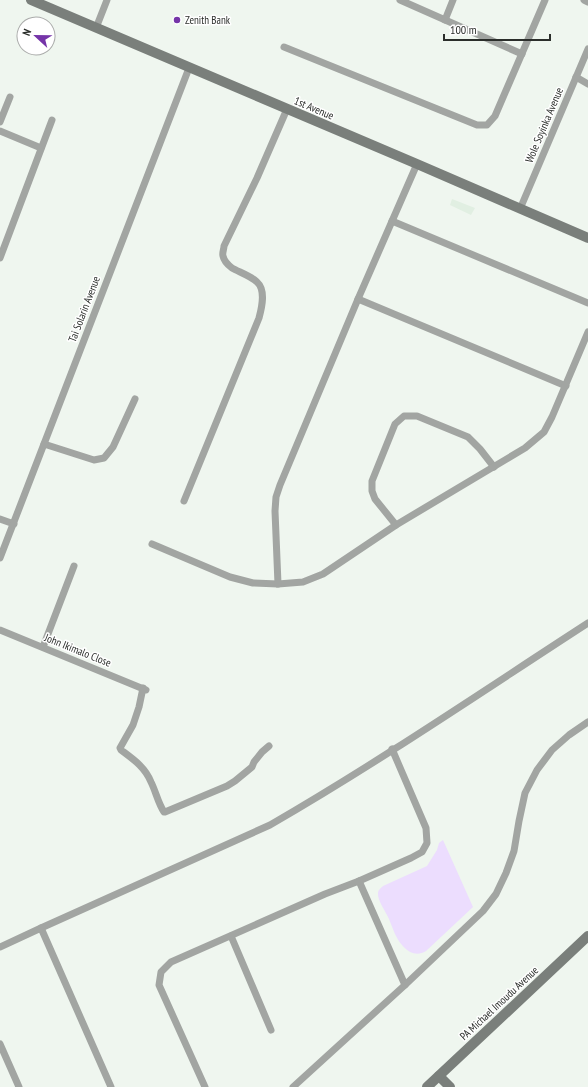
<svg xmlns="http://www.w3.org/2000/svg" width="588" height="1087" font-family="'PT Sans Narrow',sans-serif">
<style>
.built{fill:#e1efe2}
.green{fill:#ecddfe}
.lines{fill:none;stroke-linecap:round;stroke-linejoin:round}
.street{stroke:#a2a5a2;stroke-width:7}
.secondary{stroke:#7a7f7b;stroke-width:10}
.poi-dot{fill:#7534a8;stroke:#fff;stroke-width:1.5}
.labels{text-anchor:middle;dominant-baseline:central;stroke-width:3;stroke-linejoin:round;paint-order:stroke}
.poi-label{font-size:11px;fill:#2b2e2b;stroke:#fff;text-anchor:start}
.street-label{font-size:11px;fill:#2b2e2b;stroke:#fff}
</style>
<rect width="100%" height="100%" fill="#eff6ef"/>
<path class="built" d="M 452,199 L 475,208 L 471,215 L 450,205 Z"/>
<path class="green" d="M 443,840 L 473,907 L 426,951 C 412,960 400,945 395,934 C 393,929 391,924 389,919 C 386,912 377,900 378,893 C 378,890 381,888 383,886 L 427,866 L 437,850 L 439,843 Z"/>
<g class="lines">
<g class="street">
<path d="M 400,0 L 522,54"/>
<path d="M 584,0 L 588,2"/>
<path d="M 445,20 L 453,0"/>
<path d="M 96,28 L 107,0"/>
<path d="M 284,47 L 477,125 L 487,125 L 495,116 L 545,0"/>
<path d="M 576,77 L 588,84"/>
<path d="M 0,122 L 10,97"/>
<path d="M 0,131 L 41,148"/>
<path d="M 520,209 L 588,49"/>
<path d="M 392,221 L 588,303"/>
<path d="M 0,258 L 52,120"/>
<path d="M 358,299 L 566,386"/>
<path d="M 44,444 L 94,460 L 104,458 L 113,447 L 135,399"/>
<path d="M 184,501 L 259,318 C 262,307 266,290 257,282 C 251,276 239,272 232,268 C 228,265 224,261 223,256 C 222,253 224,249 224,246 L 257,178 L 287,109"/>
<path d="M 0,519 L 14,524"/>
<path d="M 396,525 L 375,499 L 372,491 L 372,481 L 395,424 L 404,416 L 417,416 L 468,437 L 480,449 L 494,467"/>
<path d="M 152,544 L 230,577 L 253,583 L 278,584 L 303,582 L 323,574 L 396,525 L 525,448 L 544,432 L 552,417 L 588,332"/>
<path d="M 0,558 L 189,68"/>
<path d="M 278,584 L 275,511 L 276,497 L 280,485 L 358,299 L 417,164"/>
<path d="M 0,630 L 146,690"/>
<path d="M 43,647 L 74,566"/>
<path d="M 143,688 L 139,707 L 133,725 L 120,748 L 121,750 C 133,759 145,767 151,782 C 156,792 158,803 164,812 L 165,812 L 227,786 L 235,781 L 252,767 L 254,762 L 262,752 L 269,746"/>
<path d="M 359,881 L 405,985"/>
<path d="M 41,928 L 111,1087"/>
<path d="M 231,936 L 271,1030"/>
<path d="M 0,947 L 41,928 L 270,825 C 379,762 483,691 588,623"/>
<path d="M 0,1044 L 19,1087"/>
<path d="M 205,1087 L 159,985 L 161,972 L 171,962 L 325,894 L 359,881 L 411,858 L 422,852 L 427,843 L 426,828 L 392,749"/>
<path d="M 293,1087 L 405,985 L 483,911 L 496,894 L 506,873 L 514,851 L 519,821 L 525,793 L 537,770 L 552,750 L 569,735 L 588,722"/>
</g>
<g class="secondary">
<path d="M 31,0 L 417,164 L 588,238"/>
<path d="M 439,1076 L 450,1087"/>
<path d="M 427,1087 L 588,936"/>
</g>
</g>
<circle class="poi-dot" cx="177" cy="20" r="4"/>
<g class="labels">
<g class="poi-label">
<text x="185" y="20">Zenith Bank</text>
</g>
<g class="street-label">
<text transform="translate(314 108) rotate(23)">1st Avenue</text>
<text transform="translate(544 125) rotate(-67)">Wole Soyinka Avenue</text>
<text transform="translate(84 309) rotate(-69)">Tai Solarin Avenue</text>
<text transform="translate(78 650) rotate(22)">John Ikimalo Close</text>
<text transform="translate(499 1003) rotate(-43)">PA Michael Imoudu Avenue</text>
</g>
</g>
<g transform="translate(36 36) rotate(292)"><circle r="19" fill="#ffffff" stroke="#aaabaa"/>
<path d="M0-3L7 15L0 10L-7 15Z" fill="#7534a8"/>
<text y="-6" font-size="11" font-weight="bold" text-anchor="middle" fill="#2b2e2b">N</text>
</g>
<path d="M444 34v6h106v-6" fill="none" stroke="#2b2e2b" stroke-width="2"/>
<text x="450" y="34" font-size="12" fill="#2b2e2b" stroke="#ffffff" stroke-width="3" paint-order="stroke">100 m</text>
</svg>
